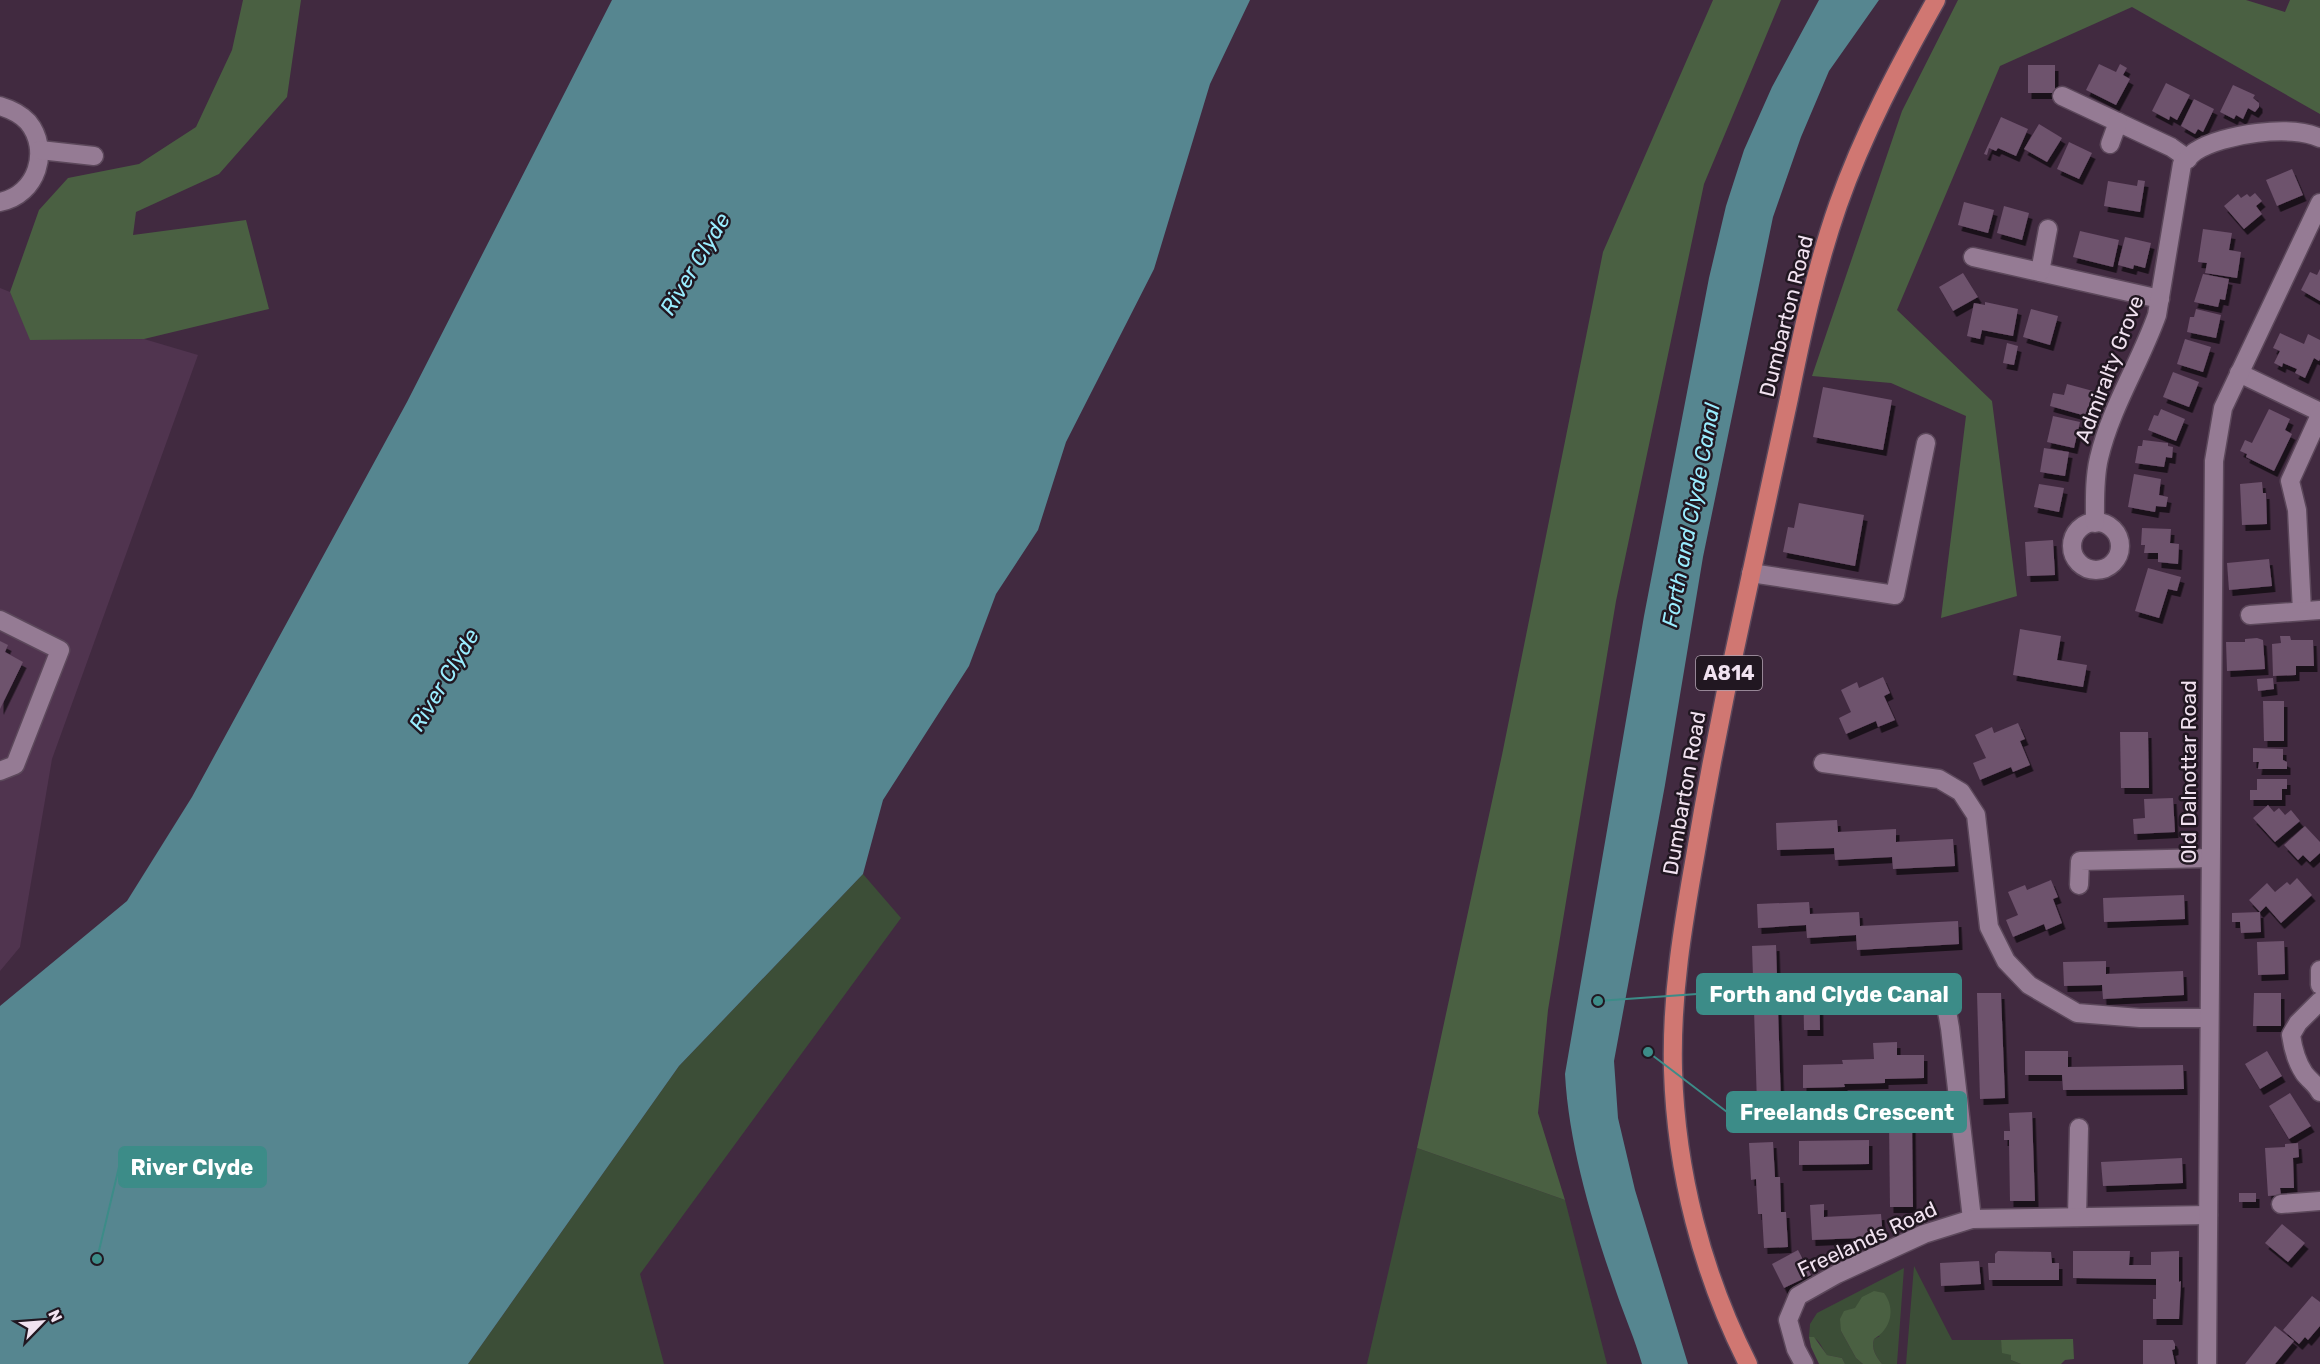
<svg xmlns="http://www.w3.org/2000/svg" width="2320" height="1364" font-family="Rubik,sans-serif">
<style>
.built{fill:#50344f}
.green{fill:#3c4e37}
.forest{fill:#4a6042}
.water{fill:#568690}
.building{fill:#6e526d;filter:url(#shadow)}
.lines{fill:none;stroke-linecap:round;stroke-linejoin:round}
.minor-casing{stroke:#5c485b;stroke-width:21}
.major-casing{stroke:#5c485b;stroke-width:21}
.minor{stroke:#957b94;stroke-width:18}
.major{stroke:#d07772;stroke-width:18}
.labels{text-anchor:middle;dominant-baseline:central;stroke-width:5;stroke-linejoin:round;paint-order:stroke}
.shield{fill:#211721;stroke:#b3a5b2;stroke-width:1.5}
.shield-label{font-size:20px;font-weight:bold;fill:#f1e2f0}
.street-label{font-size:21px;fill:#f1e2f0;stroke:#211721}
.water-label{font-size:22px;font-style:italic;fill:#9aedff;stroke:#211721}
.leader{fill:none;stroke:#3c8c88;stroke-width:2}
.callout-dot{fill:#3c8c88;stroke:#211721;stroke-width:2}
.callout{fill:#3c8c88;stroke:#3c8c88;stroke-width:2}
.callout-label{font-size:22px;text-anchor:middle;font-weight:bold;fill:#fff}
</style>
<defs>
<filter id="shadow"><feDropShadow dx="3.5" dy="6" stdDeviation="0" flood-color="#0009"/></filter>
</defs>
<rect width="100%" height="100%" fill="#412a40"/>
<path class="built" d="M 0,288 L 10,292 L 31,340 L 144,339 L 198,355 L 52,759 L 20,947 L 0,971 Z"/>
<g class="green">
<path d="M 863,874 L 901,918 L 640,1274 L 664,1364 L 468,1364 L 679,1066 Z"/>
<path d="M 1417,1148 L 1565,1200 L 1607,1364 L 1367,1364 Z"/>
<path d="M 1914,1266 L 1952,1340 L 2001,1340 L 2002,1346 L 2011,1355 L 2011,1360 L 2021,1364 L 1906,1364 Z"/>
<path d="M 1904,1268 L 1897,1364 L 1882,1364 C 1876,1356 1871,1349 1874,1339 L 1880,1336 L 1841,1331 L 1856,1358 L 1863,1364 L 1845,1364 L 1842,1358 L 1827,1355 C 1821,1347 1819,1337 1809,1337 L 1810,1324 L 1817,1313 Z"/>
</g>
<g class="forest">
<path d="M 243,0 L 301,0 L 287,97 L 219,174 L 136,212 L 133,235 L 246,220 L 269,309 L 144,339 L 30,340 L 10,292 L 39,210 L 68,178 L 139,164 L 196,127 L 232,50 Z"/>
<path d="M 1713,0 L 1781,0 L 1704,184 L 1616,601 L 1548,1010 L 1538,1113 L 1565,1200 L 1417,1148 L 1502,755 L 1603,252 Z"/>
<path d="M 1958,0 L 2246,0 L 2285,12 L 2290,0 L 2320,0 L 2320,114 L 2132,7 L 2000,66 L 1897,310 L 1992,401 L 2017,596 L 1941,618 L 1966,416 L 1891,383 L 1812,376 L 1902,111 Z"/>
<path d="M 1874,1291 L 1884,1293 C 1896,1309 1891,1329 1874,1339 C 1871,1349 1876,1356 1882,1364 L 1863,1364 L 1856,1358 L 1841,1331 L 1840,1319 L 1844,1311 L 1855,1308 L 1862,1297 Z"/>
<path d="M 1809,1337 L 1814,1337 L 1827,1355 L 1842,1358 L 1845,1364 L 1819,1364 L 1811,1347 Z"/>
<path d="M 2073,1339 L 2074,1359 L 2065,1360 L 2061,1364 L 2021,1364 L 2011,1360 L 2011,1355 L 2002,1353 L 2001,1340 Z"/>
</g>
<g class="water">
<path d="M 612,0 L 1250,0 L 1210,84 L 1154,269 L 1066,442 L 1038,530 L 996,594 L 969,666 L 883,800 L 863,874 L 679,1066 L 468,1364 L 0,1364 L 0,1006 L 127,901 L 192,797 L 407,402 Z"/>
<path d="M 1819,0 L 1879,0 L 1829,71 L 1801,137 L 1773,217 L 1703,557 L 1665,785 L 1614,1061 L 1618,1118 L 1635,1190 L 1688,1364 L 1642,1364 C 1635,1340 1625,1317 1617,1294 C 1593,1225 1569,1147 1565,1074 L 1644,616 L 1709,278 L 1726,206 L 1744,150 L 1772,87 Z"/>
</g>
<g class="building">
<path d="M 2099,64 L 2116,72 L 2120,64 L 2127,68 L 2123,75 L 2130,79 L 2116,105 L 2086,90 Z"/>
<rect x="2028" y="65" width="27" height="28"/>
<path d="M 2166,83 L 2190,95 L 2177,120 L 2170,116 L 2169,120 L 2152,111 Z"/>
<path d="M 2233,85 L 2255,95 L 2253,98 L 2259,103 L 2259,107 L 2255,112 L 2248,108 L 2243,119 L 2236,115 L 2234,119 L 2220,112 Z"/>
<path d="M 2194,99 L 2214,109 L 2203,132 L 2198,129 L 2195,134 L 2181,126 Z"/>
<path d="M 2001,117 L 2028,129 L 2016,156 L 1998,148 L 1996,151 L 1989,148 L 1987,155 L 1984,154 Z"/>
<path d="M 2039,124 L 2062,138 L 2047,162 L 2024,149 Z"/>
<path d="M 2069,142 L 2092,153 L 2079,179 L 2057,169 Z"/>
<path d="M 2292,169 L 2303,195 L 2277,206 L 2266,180 Z"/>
<path d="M 2138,180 L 2145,181 L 2140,212 L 2104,206 L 2108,181 L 2137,186 Z"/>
<path d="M 2255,193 L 2262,201 L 2256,206 L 2262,214 L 2244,229 L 2224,206 L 2238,194 L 2241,198 L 2247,194 L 2250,197 Z"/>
<path d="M 1964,202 L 1994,210 L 1988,233 L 1958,225 Z"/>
<path d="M 2004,206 L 2029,213 L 2022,240 L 1997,233 Z"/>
<path d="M 2203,229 L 2232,233 L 2229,250 L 2241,252 L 2237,278 L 2205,273 L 2207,263 L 2198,262 Z"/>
<path d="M 2080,231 L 2119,240 L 2113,267 L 2073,257 Z"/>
<path d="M 2125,237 L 2151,243 L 2145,268 L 2134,265 L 2133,269 L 2118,265 Z"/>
<path d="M 2320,269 L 2320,301 L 2301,290 L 2310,272 L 2317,275 Z"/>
<path d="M 1963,273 L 1978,297 L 1953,311 L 1939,287 Z"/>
<path d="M 2203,274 L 2229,279 L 2225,300 L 2220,299 L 2218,307 L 2194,302 Z"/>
<path d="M 1985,302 L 2018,309 L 2013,336 L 1982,330 L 1980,339 L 1967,336 L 1974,303 L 1985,305 Z"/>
<path d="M 2031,309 L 2058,316 L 2050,345 L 2023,337 Z"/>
<path d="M 2196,309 L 2221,315 L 2216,338 L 2187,332 L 2190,317 L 2194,317 Z"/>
<path d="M 2280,333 L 2304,344 L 2308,334 L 2320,340 L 2320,359 L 2319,361 L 2314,358 L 2305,378 L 2295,373 L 2297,369 L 2283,363 L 2282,367 L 2274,363 L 2280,351 L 2273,348 Z"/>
<path d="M 2185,339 L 2211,347 L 2203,372 L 2177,364 Z"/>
<path d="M 2007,343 L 2018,346 L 2014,365 L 2003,363 Z"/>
<path d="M 2173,372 L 2199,382 L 2189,407 L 2163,397 Z"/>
<path d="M 2067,384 L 2093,391 L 2086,416 L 2050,406 L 2053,393 L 2064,395 Z"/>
<path d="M 1823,387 L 1892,400 L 1883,450 L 1813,437 Z"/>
<path d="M 2161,409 L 2185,419 L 2176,441 L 2148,430 L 2154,415 L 2158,416 Z"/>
<path d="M 2269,409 L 2290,419 L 2285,430 L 2292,434 L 2274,471 L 2246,457 L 2247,454 L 2240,451 L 2245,440 L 2252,443 Z"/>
<path d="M 2053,416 L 2080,422 L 2074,448 L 2047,442 Z"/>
<path d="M 2143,440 L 2168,443 L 2168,446 L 2173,447 L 2172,458 L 2166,457 L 2164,467 L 2135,463 L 2138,446 L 2142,446 Z"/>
<path d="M 2044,448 L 2069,452 L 2065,476 L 2040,472 Z"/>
<path d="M 2134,474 L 2161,479 L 2159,495 L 2168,497 L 2166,507 L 2156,506 L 2155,512 L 2128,507 Z"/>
<path d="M 2262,482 L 2263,493 L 2266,493 L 2267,524 L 2242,525 L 2240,484 Z"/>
<path d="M 2039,484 L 2064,488 L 2059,512 L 2034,507 Z"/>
<path d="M 1799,503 L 1864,515 L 1855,566 L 1783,552 L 1788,527 L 1794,528 Z"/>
<path d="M 2142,528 L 2171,529 L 2170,543 L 2179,544 L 2178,564 L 2158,562 L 2158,553 L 2144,553 L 2145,545 L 2141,545 Z"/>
<path d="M 2053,540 L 2055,575 L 2027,576 L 2025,542 Z"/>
<path d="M 2269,559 L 2272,586 L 2229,590 L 2227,563 Z"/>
<path d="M 2148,568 L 2181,577 L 2177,591 L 2168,589 L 2159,618 L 2135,611 Z"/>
<path d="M 2020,629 L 2061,636 L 2057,660 L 2087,665 L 2083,687 L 2013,675 Z"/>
<path d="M 2280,636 L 2290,636 L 2291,640 L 2313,640 L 2314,666 L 2296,666 L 2296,675 L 2273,676 L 2272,644 L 2281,643 Z"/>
<path d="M 2257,638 L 2263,640 L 2265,669 L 2227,671 L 2226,642 L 2245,642 L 2245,639 Z"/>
<path d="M 0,641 L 8,645 L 5,652 L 23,662 L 0,709 Z"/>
<path d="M 1883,677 L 1890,693 L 1884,696 L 1895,720 L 1878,727 L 1876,721 L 1846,734 L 1839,718 L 1851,712 L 1841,690 L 1857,682 L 1859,688 Z"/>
<path d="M 2273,678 L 2274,689 L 2258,691 L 2257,679 Z"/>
<path d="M 2263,701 L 2284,701 L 2284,741 L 2264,741 Z"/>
<path d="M 2018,723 L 2025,739 L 2020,741 L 2030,765 L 2013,772 L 2011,767 L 1980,780 L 1973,763 L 1986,758 L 1975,735 L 1992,727 L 1994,733 Z"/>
<path d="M 2120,732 L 2148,732 L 2149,788 L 2121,788 Z"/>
<path d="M 2253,748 L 2283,749 L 2283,760 L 2287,762 L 2287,769 L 2258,769 L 2259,762 L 2253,762 Z"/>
<path d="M 2257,779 L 2287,779 L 2287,789 L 2282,789 L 2282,800 L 2250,800 L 2250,790 L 2257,790 Z"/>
<path d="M 2173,798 L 2175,832 L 2134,834 L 2133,819 L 2145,818 L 2144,799 Z"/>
<path d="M 2268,805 L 2274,812 L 2279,808 L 2285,815 L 2291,810 L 2300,821 L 2275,842 L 2253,818 Z"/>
<path d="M 1837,820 L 1838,832 L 1896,829 L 1896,842 L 1953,839 L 1955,866 L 1893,869 L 1892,857 L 1835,860 L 1834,848 L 1777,850 L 1776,823 Z"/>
<path d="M 2305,826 L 2320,842 L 2320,853 L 2310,862 L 2303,855 L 2298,860 L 2284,845 Z"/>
<path d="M 2297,878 L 2312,895 L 2281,923 L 2266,906 L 2260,912 L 2261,932 L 2241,933 L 2240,922 L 2232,922 L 2232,913 L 2260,912 L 2249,900 L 2267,883 L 2275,892 L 2287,882 L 2290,885 Z"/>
<path d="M 2051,880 L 2058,897 L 2053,899 L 2062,923 L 2046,930 L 2044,924 L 2013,937 L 2006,920 L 2018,915 L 2008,892 L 2025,885 L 2027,890 Z"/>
<path d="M 2184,895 L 2185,919 L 2104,922 L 2103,898 Z"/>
<path d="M 1809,902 L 1810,914 L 1859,912 L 1860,926 L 1958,921 L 1959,944 L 1857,950 L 1856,935 L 1807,938 L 1806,925 L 1758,928 L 1757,904 Z"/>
<path d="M 2284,941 L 2285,974 L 2258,975 L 2257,942 Z"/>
<path d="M 1776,945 L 1781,1103 L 1757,1104 L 1752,946 Z"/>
<path d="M 2106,961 L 2106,974 L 2183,971 L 2184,995 L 2103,999 L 2102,985 L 2064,986 L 2063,962 Z"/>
<path d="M 1803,974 L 1819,974 L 1820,1030 L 1804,1030 Z"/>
<path d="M 1977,993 L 2001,993 L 2005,1098 L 1980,1099 Z"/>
<path d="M 2254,993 L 2281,993 L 2281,1026 L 2253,1026 Z"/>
<path d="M 1897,1042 L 1897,1055 L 1924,1055 L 1924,1078 L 1885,1079 L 1885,1083 L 1844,1084 L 1845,1087 L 1803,1088 L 1803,1065 L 1843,1064 L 1842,1060 L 1874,1059 L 1873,1043 Z"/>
<path d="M 2025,1051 L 2068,1051 L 2068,1067 L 2183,1065 L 2184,1089 L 2063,1090 L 2062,1075 L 2025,1075 Z"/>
<path d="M 2267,1051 L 2282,1076 L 2260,1089 L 2245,1064 Z"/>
<path d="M 2290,1093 L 2311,1126 L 2289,1139 L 2269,1106 Z"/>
<path d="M 2032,1112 L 2035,1201 L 2010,1201 L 2009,1140 L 2004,1140 L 2004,1131 L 2010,1131 L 2009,1113 Z"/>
<path d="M 1889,1119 L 1912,1119 L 1913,1207 L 1890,1207 Z"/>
<path d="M 1869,1140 L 1869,1164 L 1799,1165 L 1799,1141 Z"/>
<path d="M 1773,1142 L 1775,1177 L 1780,1177 L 1781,1212 L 1786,1212 L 1788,1247 L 1764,1248 L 1762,1214 L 1758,1214 L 1756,1179 L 1751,1180 L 1749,1143 Z"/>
<path d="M 2298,1143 L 2299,1157 L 2293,1158 L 2294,1188 L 2280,1188 L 2281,1195 L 2268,1196 L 2265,1148 L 2285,1147 L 2285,1144 Z"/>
<path d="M 2182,1158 L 2183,1183 L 2103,1186 L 2101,1162 Z"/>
<rect x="2239" y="1193" width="17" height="9"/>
<path d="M 1824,1204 L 1824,1217 L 1881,1214 L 1883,1237 L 1812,1240 L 1810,1205 Z"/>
<path d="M 2282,1224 L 2305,1243 L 2288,1262 L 2265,1243 Z"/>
<path d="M 1798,1250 L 1811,1275 L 1784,1288 L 1772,1264 Z"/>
<path d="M 1998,1251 L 2051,1252 L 2052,1263 L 2059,1263 L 2059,1280 L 1989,1280 L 1988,1263 L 1995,1263 L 1995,1254 Z"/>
<path d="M 2073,1251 L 2130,1251 L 2129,1265 L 2151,1265 L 2151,1252 L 2179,1251 L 2179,1282 L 2181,1281 L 2179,1319 L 2153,1319 L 2153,1299 L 2156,1299 L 2156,1279 L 2073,1278 Z"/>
<path d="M 1979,1261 L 1981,1284 L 1941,1286 L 1940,1263 Z"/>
<path d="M 2312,1296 L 2320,1302 L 2320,1326 L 2308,1340 L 2305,1337 L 2299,1344 L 2283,1330 Z"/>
<path d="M 2275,1326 L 2294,1341 L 2275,1364 L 2245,1364 Z"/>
<path d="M 2143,1340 L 2173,1340 L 2175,1344 L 2175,1349 L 2172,1350 L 2175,1364 L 2143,1364 Z"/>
</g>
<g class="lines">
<defs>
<g id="minor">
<path d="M 2062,96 L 2171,147 L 2188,159"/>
<path d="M 0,106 C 10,109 20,113 28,122 C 51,150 37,195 0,202"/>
<path d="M 2110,144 L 2118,122"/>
<path d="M 40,150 L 94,156"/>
<path d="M 1973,257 L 2160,299"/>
<path d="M 2040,272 L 2048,229"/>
<path d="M 2239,373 L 2320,412"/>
<circle cx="2096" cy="546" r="24"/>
<path d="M 2095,523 C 2095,502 2094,479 2099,458 C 2111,407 2140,363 2157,315 L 2182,164 C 2186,160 2191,154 2196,151 C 2222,134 2292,124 2320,138"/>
<path d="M 1751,573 L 1895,595 L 1926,443"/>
<path d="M 2302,611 L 2297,510 L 2290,481 L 2320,415"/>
<path d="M 2250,615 L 2320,610"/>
<path d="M 0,620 L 60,650 L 15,765 L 0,771"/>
<path d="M 1823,763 L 1939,779 L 1961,792 L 1976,815 L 1989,927 L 2006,961 L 2029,985 L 2077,1013 L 2140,1018 L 2209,1018"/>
<path d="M 2079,885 L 2080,861 L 2210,858"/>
<path d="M 2320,970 L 2320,985"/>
<path d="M 1825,995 L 1930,990 C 1947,998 1947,1012 1950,1028 L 1972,1219"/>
<path d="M 2320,1001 L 2298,1023 L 2291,1035 C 2293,1049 2296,1061 2304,1073 C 2309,1080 2316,1084 2320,1092"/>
<path d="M 2281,1204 L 2320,1201"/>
<path d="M 2077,1217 L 2079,1128"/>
<path d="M 1804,1364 L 1796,1349 L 1788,1320 L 1798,1296 L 1837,1274 L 1924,1234 L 1972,1219 L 2208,1215"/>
<path d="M 2207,1364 L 2214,461 L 2223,408 L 2320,203"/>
</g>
<path id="major" d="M 1748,1364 C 1702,1273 1676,1172 1673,1070 C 1671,995 1683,924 1696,851 C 1709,774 1724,697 1741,621 C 1757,546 1773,472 1789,398 C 1802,333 1816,268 1838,205 C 1863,134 1899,66 1936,0"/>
</defs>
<use href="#minor" class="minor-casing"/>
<use href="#major" class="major-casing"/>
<use href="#minor" class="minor"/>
<use href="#major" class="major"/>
</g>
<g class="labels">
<rect class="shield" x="1696" y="656" width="66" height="34" rx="4.5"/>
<g class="shield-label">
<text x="1729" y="673">A814</text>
</g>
<g class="street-label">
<text transform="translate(1786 316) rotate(-76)">Dumbarton Road</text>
<text transform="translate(2109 369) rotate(-69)">Admiralty Grove</text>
<text transform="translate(2188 772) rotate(-90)">Old Dalnottar Road</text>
<text transform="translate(1684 793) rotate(-80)">Dumbarton Road</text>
<text transform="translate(1867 1239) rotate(-25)">Freelands Road</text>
</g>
<g class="water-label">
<text transform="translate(695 264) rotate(-59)">River Clyde</text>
<text transform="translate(1691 515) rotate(-79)">Forth and Clyde Canal</text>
<text transform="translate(444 680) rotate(-59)">River Clyde</text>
</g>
</g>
<path class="leader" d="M1598 1001L1697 994M1648 1052L1727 1112M97 1259L119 1167"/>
<g class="callout-dot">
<circle cx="1598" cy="1001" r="6"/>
<circle cx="1648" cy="1052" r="6"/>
<circle cx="97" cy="1259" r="6"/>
</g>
<g class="callout">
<rect x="1697" y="974" width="264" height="40" rx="6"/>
<rect x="1727" y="1092" width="239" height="40" rx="6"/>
<rect x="119" y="1147" width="147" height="40" rx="6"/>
</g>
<g class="callout-label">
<text x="1829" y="1002">Forth and Clyde Canal</text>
<text x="1847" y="1120">Freelands Crescent</text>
<text x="192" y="1175">River Clyde</text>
</g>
<g transform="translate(42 1322) rotate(65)" stroke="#211721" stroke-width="4.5" paint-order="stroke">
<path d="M0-4.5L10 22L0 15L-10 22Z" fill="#f1e2f0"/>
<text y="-9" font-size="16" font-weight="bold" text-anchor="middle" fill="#f1e2f0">N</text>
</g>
</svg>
